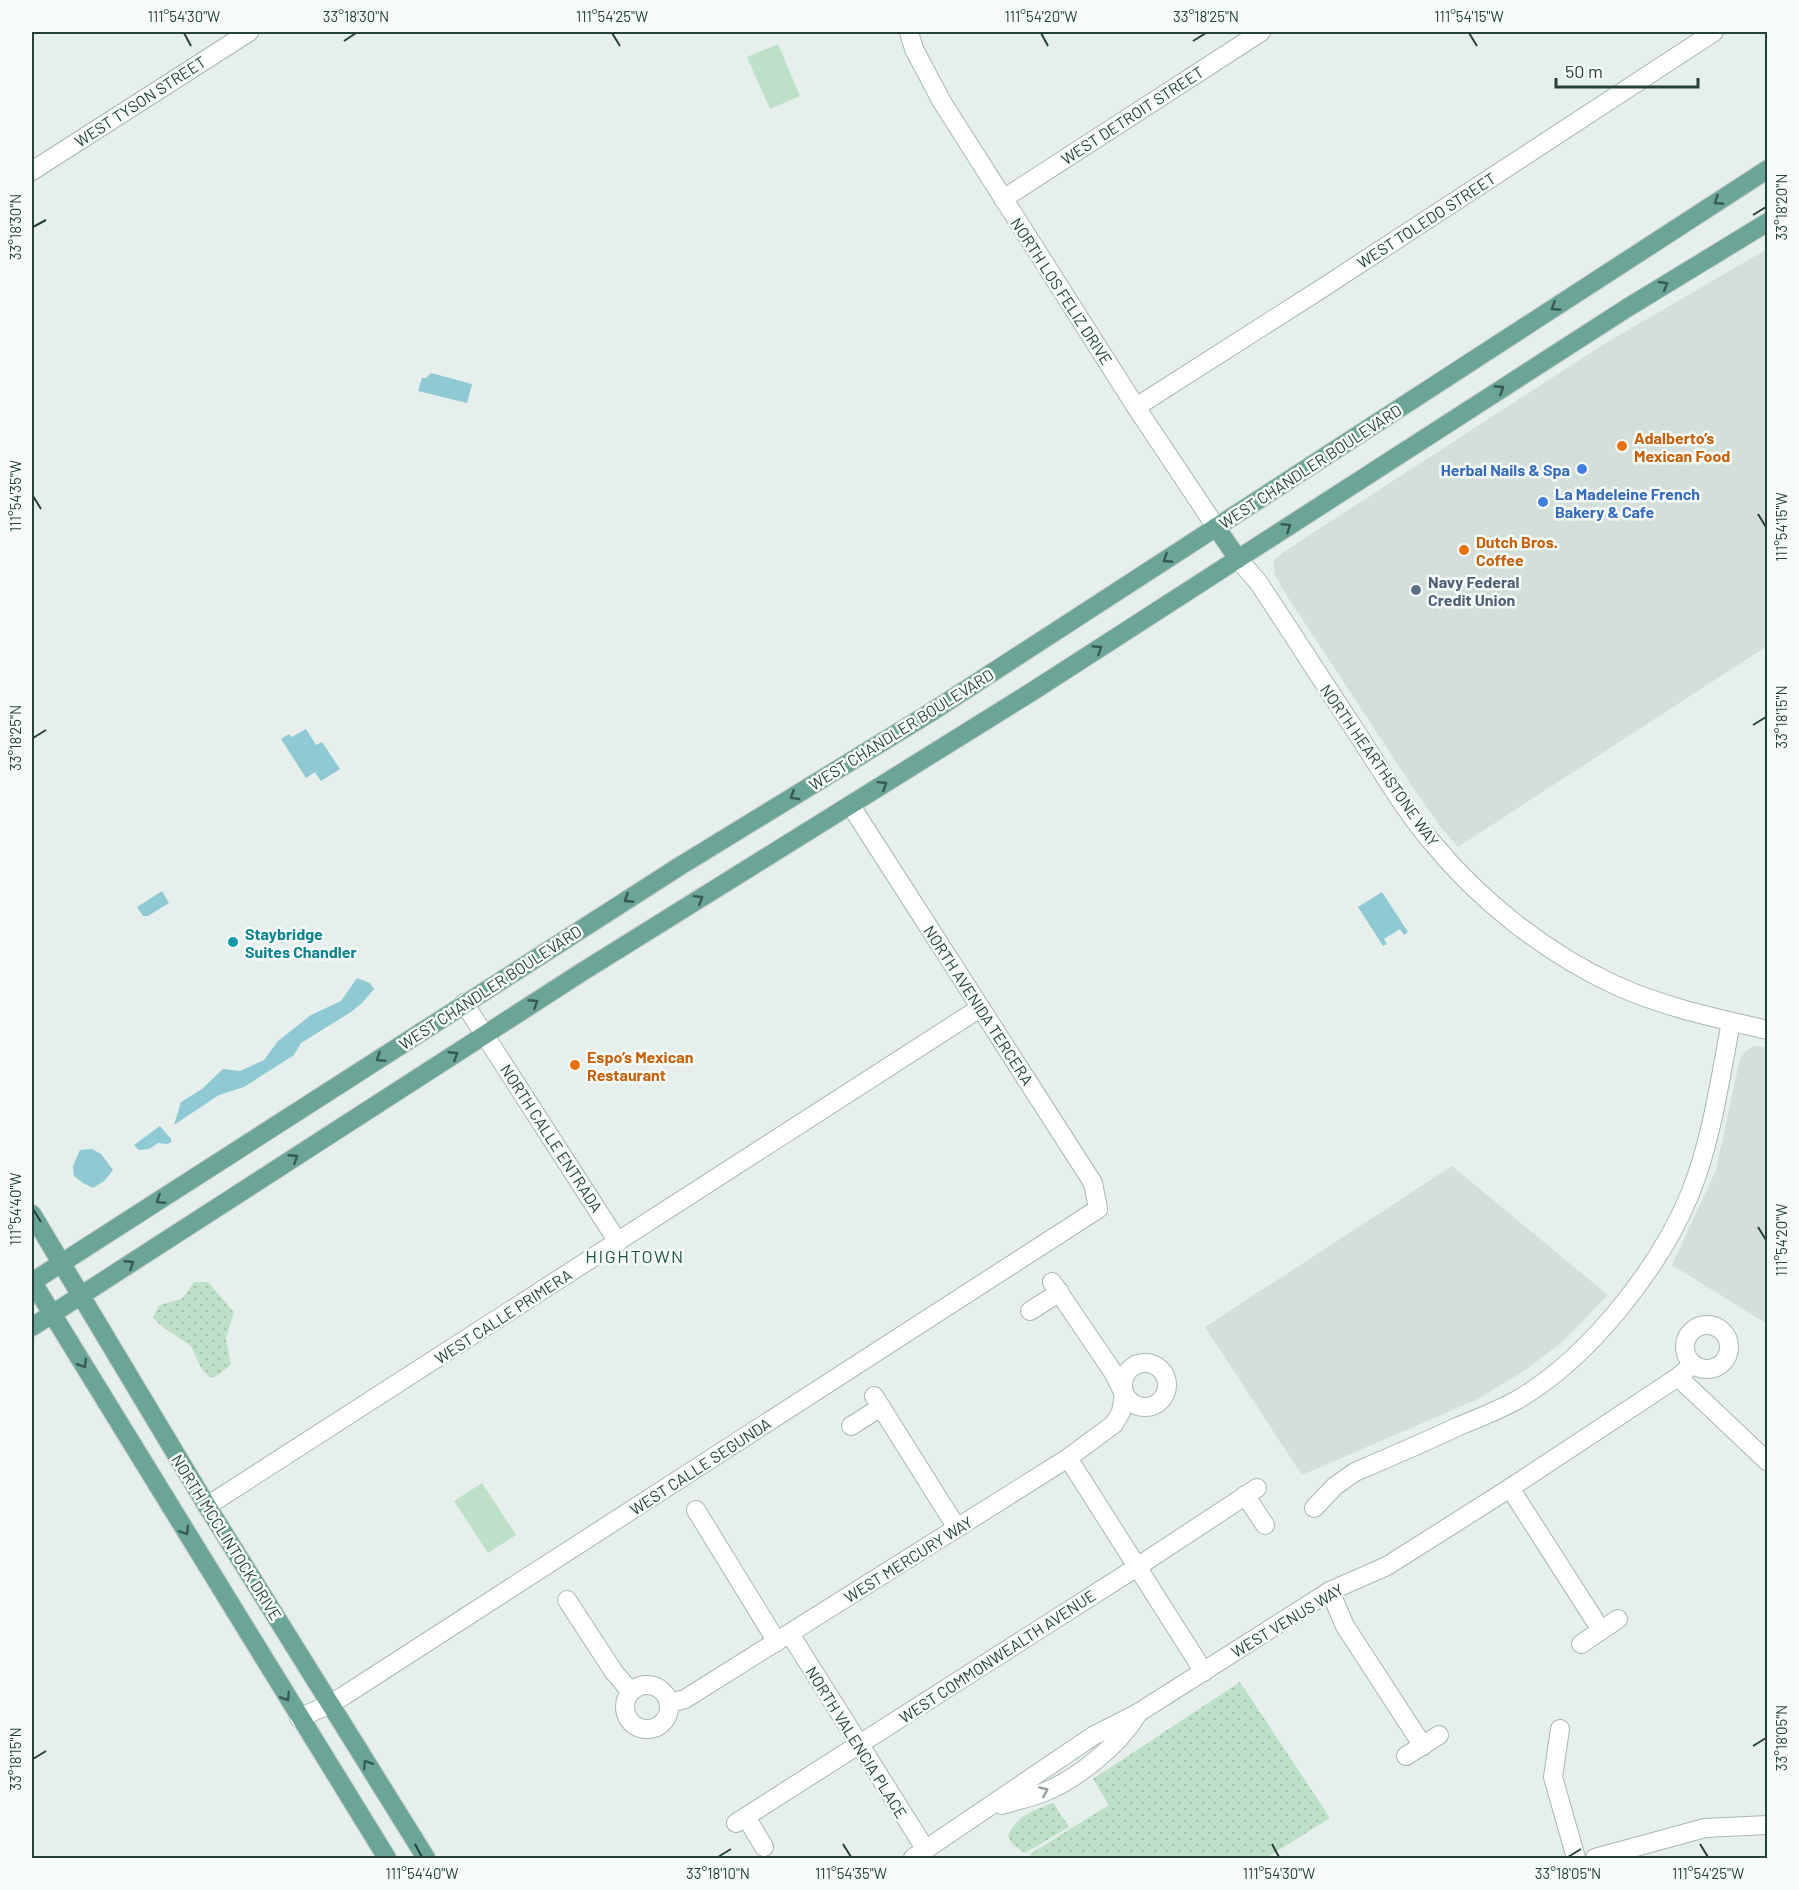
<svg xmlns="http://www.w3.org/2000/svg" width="1799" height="1890" font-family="Barlow,sans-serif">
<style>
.built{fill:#d4dfda}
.grass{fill:url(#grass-dots)}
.pitch{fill:#bfe0c8}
.water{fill:#8ec9d4}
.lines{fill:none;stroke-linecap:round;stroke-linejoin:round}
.minor-casing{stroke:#a8b8b2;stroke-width:20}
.major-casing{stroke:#c2cac8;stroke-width:20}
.minor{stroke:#fff;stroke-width:18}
.major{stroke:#6aa596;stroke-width:18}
.oneway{stroke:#365b51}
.oneway2{stroke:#92a09c}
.ticks{fill:none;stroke:#24423a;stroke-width:2}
.food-dot{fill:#e8710a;stroke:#f7fbf9;stroke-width:2}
.shop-dot{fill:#3f7fe0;stroke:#f7fbf9;stroke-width:2}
.service-dot{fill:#5c6f8a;stroke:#f7fbf9;stroke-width:2}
.culture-dot{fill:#0f9aa8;stroke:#f7fbf9;stroke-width:2}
.labels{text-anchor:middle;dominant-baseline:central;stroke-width:5;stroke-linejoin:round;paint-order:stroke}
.street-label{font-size:16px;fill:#24423a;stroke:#f7fbf9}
.food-label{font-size:16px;font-weight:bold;fill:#c56008;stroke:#f7fbf9;text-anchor:start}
.shop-label{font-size:16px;font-weight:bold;fill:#366cbe;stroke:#f7fbf9;text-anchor:end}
.service-label{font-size:16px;font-weight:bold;fill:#4e5e75;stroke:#f7fbf9;text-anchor:start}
.culture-label{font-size:16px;font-weight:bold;fill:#0d838f;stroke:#f7fbf9;text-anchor:start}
.neighbourhood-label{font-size:18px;letter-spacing:1.5px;fill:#1f5548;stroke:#f7fbf9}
.neatline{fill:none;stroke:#24423a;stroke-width:2}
.ticks-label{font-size:15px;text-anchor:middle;fill:#24423a}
</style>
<defs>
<pattern id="grass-dots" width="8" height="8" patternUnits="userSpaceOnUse" patternTransform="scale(1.5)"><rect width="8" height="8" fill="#bfe0c8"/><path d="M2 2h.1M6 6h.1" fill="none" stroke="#a4c1ad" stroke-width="1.8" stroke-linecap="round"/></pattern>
</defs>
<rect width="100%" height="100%" fill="#e6efeb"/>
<g class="built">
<path d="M 1767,249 L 1767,646 L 1458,847 L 1439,825 L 1412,786 L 1285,593 L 1274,573 L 1274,560 L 1285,551 L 1604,344 Z"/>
<path d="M 1754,1046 L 1768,1047 L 1767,1324 L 1672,1265 L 1716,1170 L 1739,1063 L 1743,1053 Z"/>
<path d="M 1452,1166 L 1608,1295 L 1563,1341 L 1527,1369 L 1478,1399 L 1302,1475 L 1205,1327 Z"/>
</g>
<g class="grass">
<path d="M 194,1282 L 208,1282 L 234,1312 L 226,1338 L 231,1365 L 218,1375 L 210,1378 L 201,1368 L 191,1346 L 163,1327 L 153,1318 L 159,1305 L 182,1299 Z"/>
<path d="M 1240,1682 L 1330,1818 L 1266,1858 L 1032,1858 L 1030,1854 L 1109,1805 L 1093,1779 Z"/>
<path d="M 1053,1803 L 1069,1827 L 1025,1853 L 1013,1845 L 1008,1836 C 1018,1814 1033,1811 1053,1803 Z"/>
</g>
<g class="pitch">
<path d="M 778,44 L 800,96 L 770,109 L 747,57 Z"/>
<path d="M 482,1483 L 516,1535 L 488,1553 L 454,1501 Z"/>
</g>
<g class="water">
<path d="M 431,373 L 472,384 L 467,403 L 418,391 L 422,378 L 426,378 Z"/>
<path d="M 306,729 L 316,745 L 322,742 L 340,769 L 321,781 L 315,772 L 306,778 L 281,739 L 289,734 L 292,737 Z"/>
<path d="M 162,891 L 169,903 L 148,916 L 143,916 L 137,907 Z"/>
<path d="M 1382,892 L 1408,932 L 1404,935 L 1400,929 L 1384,939 L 1387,944 L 1383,946 L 1358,907 Z"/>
<path d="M 357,978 L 370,983 L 374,989 L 362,1003 L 351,1012 L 301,1043 L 294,1055 L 244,1087 L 219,1095 L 174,1125 L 181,1102 L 202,1089 L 223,1069 L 240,1071 L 264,1060 L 278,1041 L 311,1015 L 341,1001 Z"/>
<path d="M 160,1126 L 171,1139 L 171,1142 L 167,1144 L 158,1143 L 149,1149 L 139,1150 L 134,1145 Z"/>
<path d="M 92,1149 L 101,1154 L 113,1170 L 104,1181 L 93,1188 L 83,1183 L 74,1176 L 73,1166 L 80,1150 Z"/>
</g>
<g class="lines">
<defs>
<g id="minor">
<path d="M 909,32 L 914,49 L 942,102 L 1136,407 L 1216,527"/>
<path d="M 32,171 L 249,32"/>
<path d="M 1003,199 L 1261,32"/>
<path d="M 1136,407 L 1321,289 L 1714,32"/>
<path d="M 1238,559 L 1258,582 C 1290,630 1321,679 1353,727 C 1378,765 1401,805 1430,840 C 1479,900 1544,952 1615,985 C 1663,1007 1716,1018 1768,1030"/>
<path d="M 464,1003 L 618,1242"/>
<path d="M 1030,1311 L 1060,1292"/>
<circle cx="1707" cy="1347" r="22"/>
<circle cx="1145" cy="1385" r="22"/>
<path d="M 1678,1377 L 1768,1462"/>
<path d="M 874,1396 L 957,1528"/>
<path d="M 851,1426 L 881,1407"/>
<path d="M 1068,1458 L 1204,1672"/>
<path d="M 1510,1488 L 1601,1630"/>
<path d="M 1245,1495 L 1265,1525"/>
<path d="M 207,1506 L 980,1008"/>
<path d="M 1314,1508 L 1335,1486 L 1355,1472 C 1390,1457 1425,1442 1459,1426 C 1479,1418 1499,1410 1517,1400 C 1588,1359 1659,1269 1690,1194 C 1712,1139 1720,1079 1731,1022"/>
<path d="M 696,1510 L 777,1642"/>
<path d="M 1330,1591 L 1345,1626 L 1423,1746"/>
<path d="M 567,1600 L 614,1672 L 631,1692"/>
<path d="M 790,1634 L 926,1850"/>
<path d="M 1581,1644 L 1618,1619"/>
<circle cx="647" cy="1707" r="22"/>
<path d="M 669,1703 L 685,1699 L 1068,1458 L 1114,1424 L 1121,1412 L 1124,1394 L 1113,1372 L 1052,1282"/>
<path d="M 299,1718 L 330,1704 L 345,1695 L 1098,1209 L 1093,1183 L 851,806"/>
<path d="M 1560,1729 L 1553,1777 L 1576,1858"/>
<path d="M 1406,1756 L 1439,1735"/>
<path d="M 1002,1805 C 1015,1801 1029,1798 1042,1793 C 1076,1780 1118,1746 1137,1715"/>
<path d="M 746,1817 L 764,1847"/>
<path d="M 736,1823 L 1137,1567 L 1257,1488"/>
<path d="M 913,1858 L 1093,1736 L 1138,1713 L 1330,1591 L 1387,1566 L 1510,1488 L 1678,1377 L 1693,1364"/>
<path d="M 1595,1858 L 1705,1828 L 1768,1825"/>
</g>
<g id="major">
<path d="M 1216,527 L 1238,559"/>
<path d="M 32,1214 L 207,1506 L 426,1858"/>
<path d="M 32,1281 L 387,1858"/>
<path d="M 32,1282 L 680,866 L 933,711 L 1768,169"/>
<path d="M 32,1327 L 582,972 L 1033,691 L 1627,308 L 1768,222"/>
</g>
</defs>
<use href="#minor" class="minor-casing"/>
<use href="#major" class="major-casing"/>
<use href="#minor" class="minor"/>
<use href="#major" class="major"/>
</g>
<defs><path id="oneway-chevron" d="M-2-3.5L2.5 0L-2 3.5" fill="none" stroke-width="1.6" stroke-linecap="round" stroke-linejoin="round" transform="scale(1.5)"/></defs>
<g class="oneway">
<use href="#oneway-chevron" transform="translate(1718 201) rotate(147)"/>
<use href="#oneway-chevron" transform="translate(1664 285) rotate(-31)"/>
<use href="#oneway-chevron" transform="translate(1555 307) rotate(147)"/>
<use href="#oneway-chevron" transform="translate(1500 389) rotate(-33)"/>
<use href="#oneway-chevron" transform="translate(1287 527) rotate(-33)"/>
<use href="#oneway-chevron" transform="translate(1167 559) rotate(147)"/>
<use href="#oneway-chevron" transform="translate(1098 649) rotate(-33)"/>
<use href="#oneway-chevron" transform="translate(883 785) rotate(-32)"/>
<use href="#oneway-chevron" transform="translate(794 796) rotate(149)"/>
<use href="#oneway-chevron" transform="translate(628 899) rotate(147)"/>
<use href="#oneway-chevron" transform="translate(699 899) rotate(-32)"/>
<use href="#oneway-chevron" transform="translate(534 1003) rotate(-33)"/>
<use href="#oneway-chevron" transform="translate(454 1055) rotate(-33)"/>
<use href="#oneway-chevron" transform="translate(380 1058) rotate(147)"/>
<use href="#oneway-chevron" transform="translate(294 1158) rotate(-33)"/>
<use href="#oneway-chevron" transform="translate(160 1200) rotate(148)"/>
<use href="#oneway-chevron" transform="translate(130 1264) rotate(-33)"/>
<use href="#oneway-chevron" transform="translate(83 1364) rotate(58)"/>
<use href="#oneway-chevron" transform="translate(185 1531) rotate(59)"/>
<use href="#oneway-chevron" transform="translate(286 1697) rotate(58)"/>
<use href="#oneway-chevron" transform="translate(367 1764) rotate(-122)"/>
</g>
<use class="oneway2" href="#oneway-chevron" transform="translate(1044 1791) rotate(-23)"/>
<path class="ticks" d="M 184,33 L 191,46M 612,33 L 620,46M 1041,33 L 1048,46M 1469,33 L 1477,46M 344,41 L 356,33M 1193,41 L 1206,33M 1753,215 L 1766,207M 33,227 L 46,220M 33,496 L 41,509M 1758,514 L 1766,527M 1753,725 L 1766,717M 33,738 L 46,730M 33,1209 L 41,1222M 1758,1227 L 1766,1240M 1753,1746 L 1766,1738M 33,1759 L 46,1751M 415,1844 L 422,1857M 843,1844 L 851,1857M 1272,1844 L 1279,1857M 1700,1844 L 1708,1857M 718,1857 L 731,1849M 1568,1857 L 1581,1849"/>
<g class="food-dot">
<circle cx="1622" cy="446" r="6"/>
<circle cx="1464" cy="550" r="6"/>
<circle cx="575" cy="1065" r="6"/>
</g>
<g class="shop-dot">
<circle cx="1582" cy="469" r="6"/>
<circle cx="1543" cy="502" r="6"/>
</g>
<circle class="service-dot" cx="1416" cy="590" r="6"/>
<circle class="culture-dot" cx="233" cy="942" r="6"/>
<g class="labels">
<g class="street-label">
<text transform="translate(140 101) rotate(-33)">WEST TYSON STREET</text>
<text transform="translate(1132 115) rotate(-33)">WEST DETROIT STREET</text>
<text transform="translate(1426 220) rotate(-33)">WEST TOLEDO STREET</text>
<text transform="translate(1062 291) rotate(57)">NORTH LOS FELIZ DRIVE</text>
<text transform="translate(1310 466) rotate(-33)">WEST CHANDLER BOULEVARD</text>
<text transform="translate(901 729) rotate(-32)">WEST CHANDLER BOULEVARD</text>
<text transform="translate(1380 765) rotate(55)">NORTH HEARTHSTONE WAY</text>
<text transform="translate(490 987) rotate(-33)">WEST CHANDLER BOULEVARD</text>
<text transform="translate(979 1005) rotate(57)">NORTH AVENIDA TERCERA</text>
<text transform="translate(552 1138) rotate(57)">NORTH CALLE ENTRADA</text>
<text transform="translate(503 1316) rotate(-33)">WEST CALLE PRIMERA</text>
<text transform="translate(700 1466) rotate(-33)">WEST CALLE SEGUNDA</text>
<text transform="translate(227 1537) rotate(58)">NORTH MCCLINTOCK DRIVE</text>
<text transform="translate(908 1559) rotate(-32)">WEST MERCURY WAY</text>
<text transform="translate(1287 1620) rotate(-31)">WEST VENUS WAY</text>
<text transform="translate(997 1656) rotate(-33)">WEST COMMONWEALTH AVENUE</text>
<text transform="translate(857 1742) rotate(58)">NORTH VALENCIA PLACE</text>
</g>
<g class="food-label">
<text x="1634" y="437">Adalberto’s<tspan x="1634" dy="18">Mexican Food</tspan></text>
<text x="1476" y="541">Dutch Bros.<tspan x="1476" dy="18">Coffee</tspan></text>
<text x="587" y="1056">Espo’s Mexican<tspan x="587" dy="18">Restaurant</tspan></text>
</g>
<g class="shop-label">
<text x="1570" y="469">Herbal Nails &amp; Spa</text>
<text x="1555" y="493" text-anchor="start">La Madeleine French<tspan x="1555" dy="18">Bakery &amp; Cafe</tspan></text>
</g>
<g class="service-label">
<text x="1428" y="581">Navy Federal<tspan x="1428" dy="18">Credit Union</tspan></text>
</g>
<g class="culture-label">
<text x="245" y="933">Staybridge<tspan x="245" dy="18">Suites Chandler</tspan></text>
</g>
<g class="neighbourhood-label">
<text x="635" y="1256">HIGHTOWN</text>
</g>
</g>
<rect width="1799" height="1890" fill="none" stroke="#f7fbf9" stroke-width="66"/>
<path d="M1556 78v9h142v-9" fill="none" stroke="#24423a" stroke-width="3"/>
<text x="1565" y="78" font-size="18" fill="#24423a" stroke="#f7fbf9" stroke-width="4.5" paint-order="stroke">50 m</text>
<rect x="33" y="33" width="1733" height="1824" class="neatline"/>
<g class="ticks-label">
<text x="184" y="22">111°54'30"W</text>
<text x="356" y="22">33°18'30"N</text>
<text x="612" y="22">111°54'25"W</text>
<text x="1041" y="22">111°54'20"W</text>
<text x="1206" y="22">33°18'25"N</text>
<text x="1469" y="22">111°54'15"W</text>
<text transform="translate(1782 207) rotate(-90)" y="5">33°18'20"N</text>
<text transform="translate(16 227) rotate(-90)" y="5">33°18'30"N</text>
<text transform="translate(16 496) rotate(-90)" y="5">111°54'35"W</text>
<text transform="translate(1782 527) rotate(-90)" y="5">111°54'15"W</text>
<text transform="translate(1782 717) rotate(-90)" y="5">33°18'15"N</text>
<text transform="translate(16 738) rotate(-90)" y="5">33°18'25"N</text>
<text transform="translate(16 1209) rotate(-90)" y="5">111°54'40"W</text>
<text transform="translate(1782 1240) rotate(-90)" y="5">111°54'20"W</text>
<text transform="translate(1782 1738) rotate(-90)" y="5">33°18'05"N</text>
<text transform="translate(16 1759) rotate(-90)" y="5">33°18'15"N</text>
<text x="422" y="1879">111°54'40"W</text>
<text x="718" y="1879">33°18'10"N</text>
<text x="851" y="1879">111°54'35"W</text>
<text x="1279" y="1879">111°54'30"W</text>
<text x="1568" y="1879">33°18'05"N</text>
<text x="1708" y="1879">111°54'25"W</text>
</g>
</svg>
